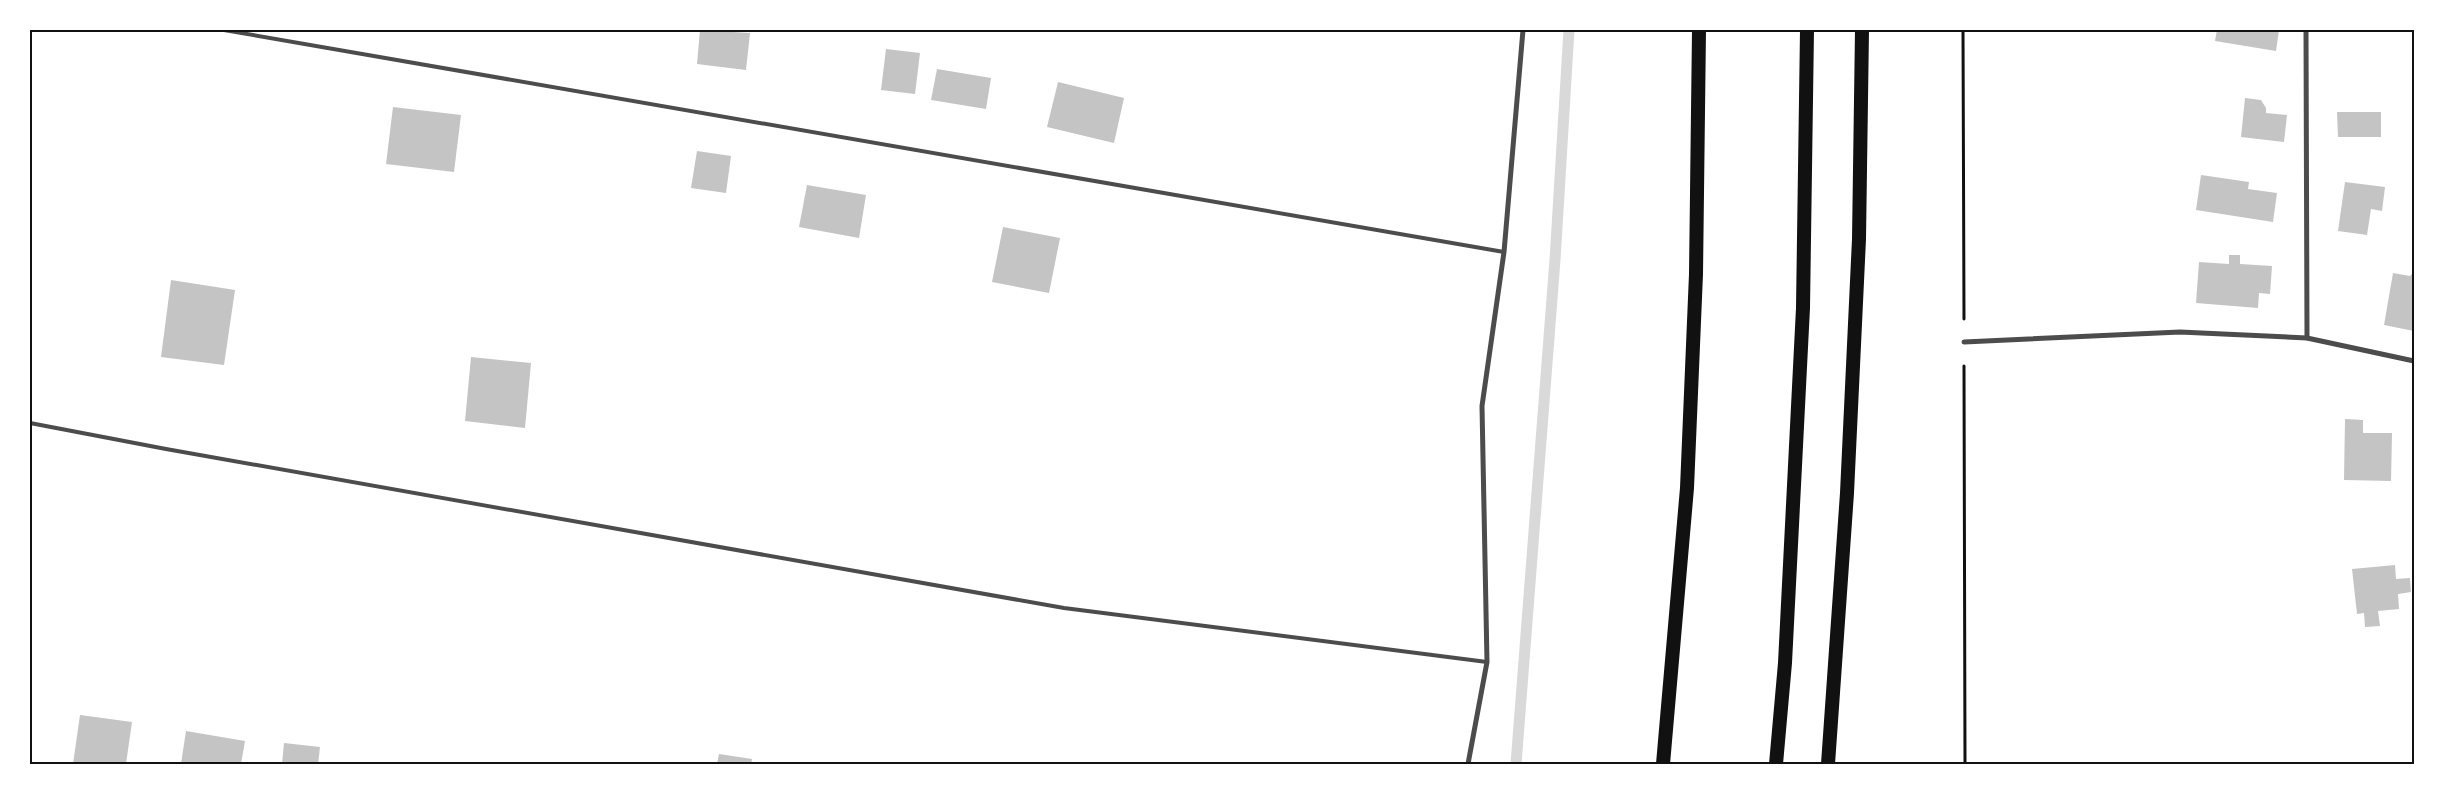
<svg xmlns="http://www.w3.org/2000/svg" width="2444" height="794" font-family="'Work Sans',sans-serif">
<style>
.lines{fill:none;stroke-linecap:round;stroke-linejoin:round}
.stream{stroke:#d9d9d9;stroke-width:11}
.building{fill:#c4c4c4}
.path{stroke:#111;stroke-width:3}
.service{stroke:#4c4c4c;stroke-width:4}
.minor{stroke:#4c4c4c;stroke-width:5}
.trunk{stroke:#111;stroke-width:14}
.neatline{fill:none;stroke:#111;stroke-width:2}
</style>
<rect width="100%" height="100%" fill="#fff"/>
<g class="lines">
<path class="stream" d="M 1516,764 L 1555,260 L 1569,30"/>
</g>
<g class="building">
<path d="M 700,30 L 750,33 L 746,70 L 697,64 Z"/>
<path d="M 2217,30 L 2279,30 L 2276,51 L 2215,41 Z"/>
<path d="M 886,49 L 920,53 L 915,94 L 881,90 Z"/>
<path d="M 937,69 L 991,78 L 986,109 L 931,100 Z"/>
<path d="M 1058,82 L 1124,98 L 1114,143 L 1047,127 Z"/>
<path d="M 2245,98 L 2261,100 L 2266,108 L 2266,113 L 2287,115 L 2284,142 L 2241,137 Z"/>
<path d="M 393,107 L 461,115 L 454,172 L 386,164 Z"/>
<path d="M 2337,112 L 2381,112 L 2381,137 L 2338,137 Z"/>
<path d="M 697,151 L 731,156 L 726,193 L 691,188 Z"/>
<path d="M 2201,175 L 2249,182 L 2248,189 L 2277,193 L 2273,222 L 2196,210 Z"/>
<path d="M 2345,182 L 2385,187 L 2382,211 L 2371,209 L 2367,235 L 2338,231 Z"/>
<path d="M 807,185 L 866,195 L 859,238 L 799,227 Z"/>
<path d="M 1003,227 L 1060,238 L 1049,293 L 992,282 Z"/>
<path d="M 2229,255 L 2240,255 L 2240,264 L 2272,266 L 2270,294 L 2259,293 L 2258,308 L 2196,303 L 2199,262 L 2229,264 Z"/>
<path d="M 2414,272 L 2414,331 L 2384,325 L 2393,273 L 2410,276 Z"/>
<path d="M 171,280 L 235,290 L 224,365 L 161,357 Z"/>
<path d="M 471,357 L 531,363 L 525,428 L 465,421 Z"/>
<path d="M 2345,419 L 2363,420 L 2363,433 L 2392,433 L 2391,481 L 2344,480 Z"/>
<path d="M 2395,565 L 2396,579 L 2410,578 L 2411,592 L 2398,594 L 2399,609 L 2378,611 L 2380,626 L 2365,627 L 2364,613 L 2357,614 L 2352,569 Z"/>
<path d="M 80,715 L 132,722 L 126,764 L 73,764 Z"/>
<path d="M 186,731 L 245,741 L 241,764 L 181,764 Z"/>
<path d="M 284,743 L 320,747 L 318,764 L 282,764 Z"/>
<path d="M 719,754 L 752,759 L 751,764 L 717,764 Z"/>
</g>
<g class="lines">
<g class="path">
<path d="M 1963,30 L 1964,319"/>
<path d="M 1964,366 L 1965,764"/>
</g>
<g class="service">
<path d="M 224,30 L 1504,252"/>
<path d="M 30,423 L 166,449 L 1064,608 L 1487,662"/>
</g>
<g class="minor">
<path d="M 2306,30 L 2307,338"/>
<path d="M 1964,342 L 2180,332 L 2307,338 L 2414,361"/>
<path d="M 1468,764 L 1487,662 L 1482,406 L 1504,252 L 1523,30"/>
</g>
<g class="trunk">
<path d="M 1663,764 L 1687,488 L 1696,274 L 1699,30"/>
<path d="M 1776,764 L 1785,663 L 1803,308 L 1807,30"/>
<path d="M 1828,764 L 1847,493 L 1859,239 L 1862,30"/>
</g>
</g>
<rect width="2444" height="794" fill="none" stroke="#ffffff" stroke-width="62"/>
<rect x="31" y="31" width="2382" height="732" class="neatline"/>
</svg>
